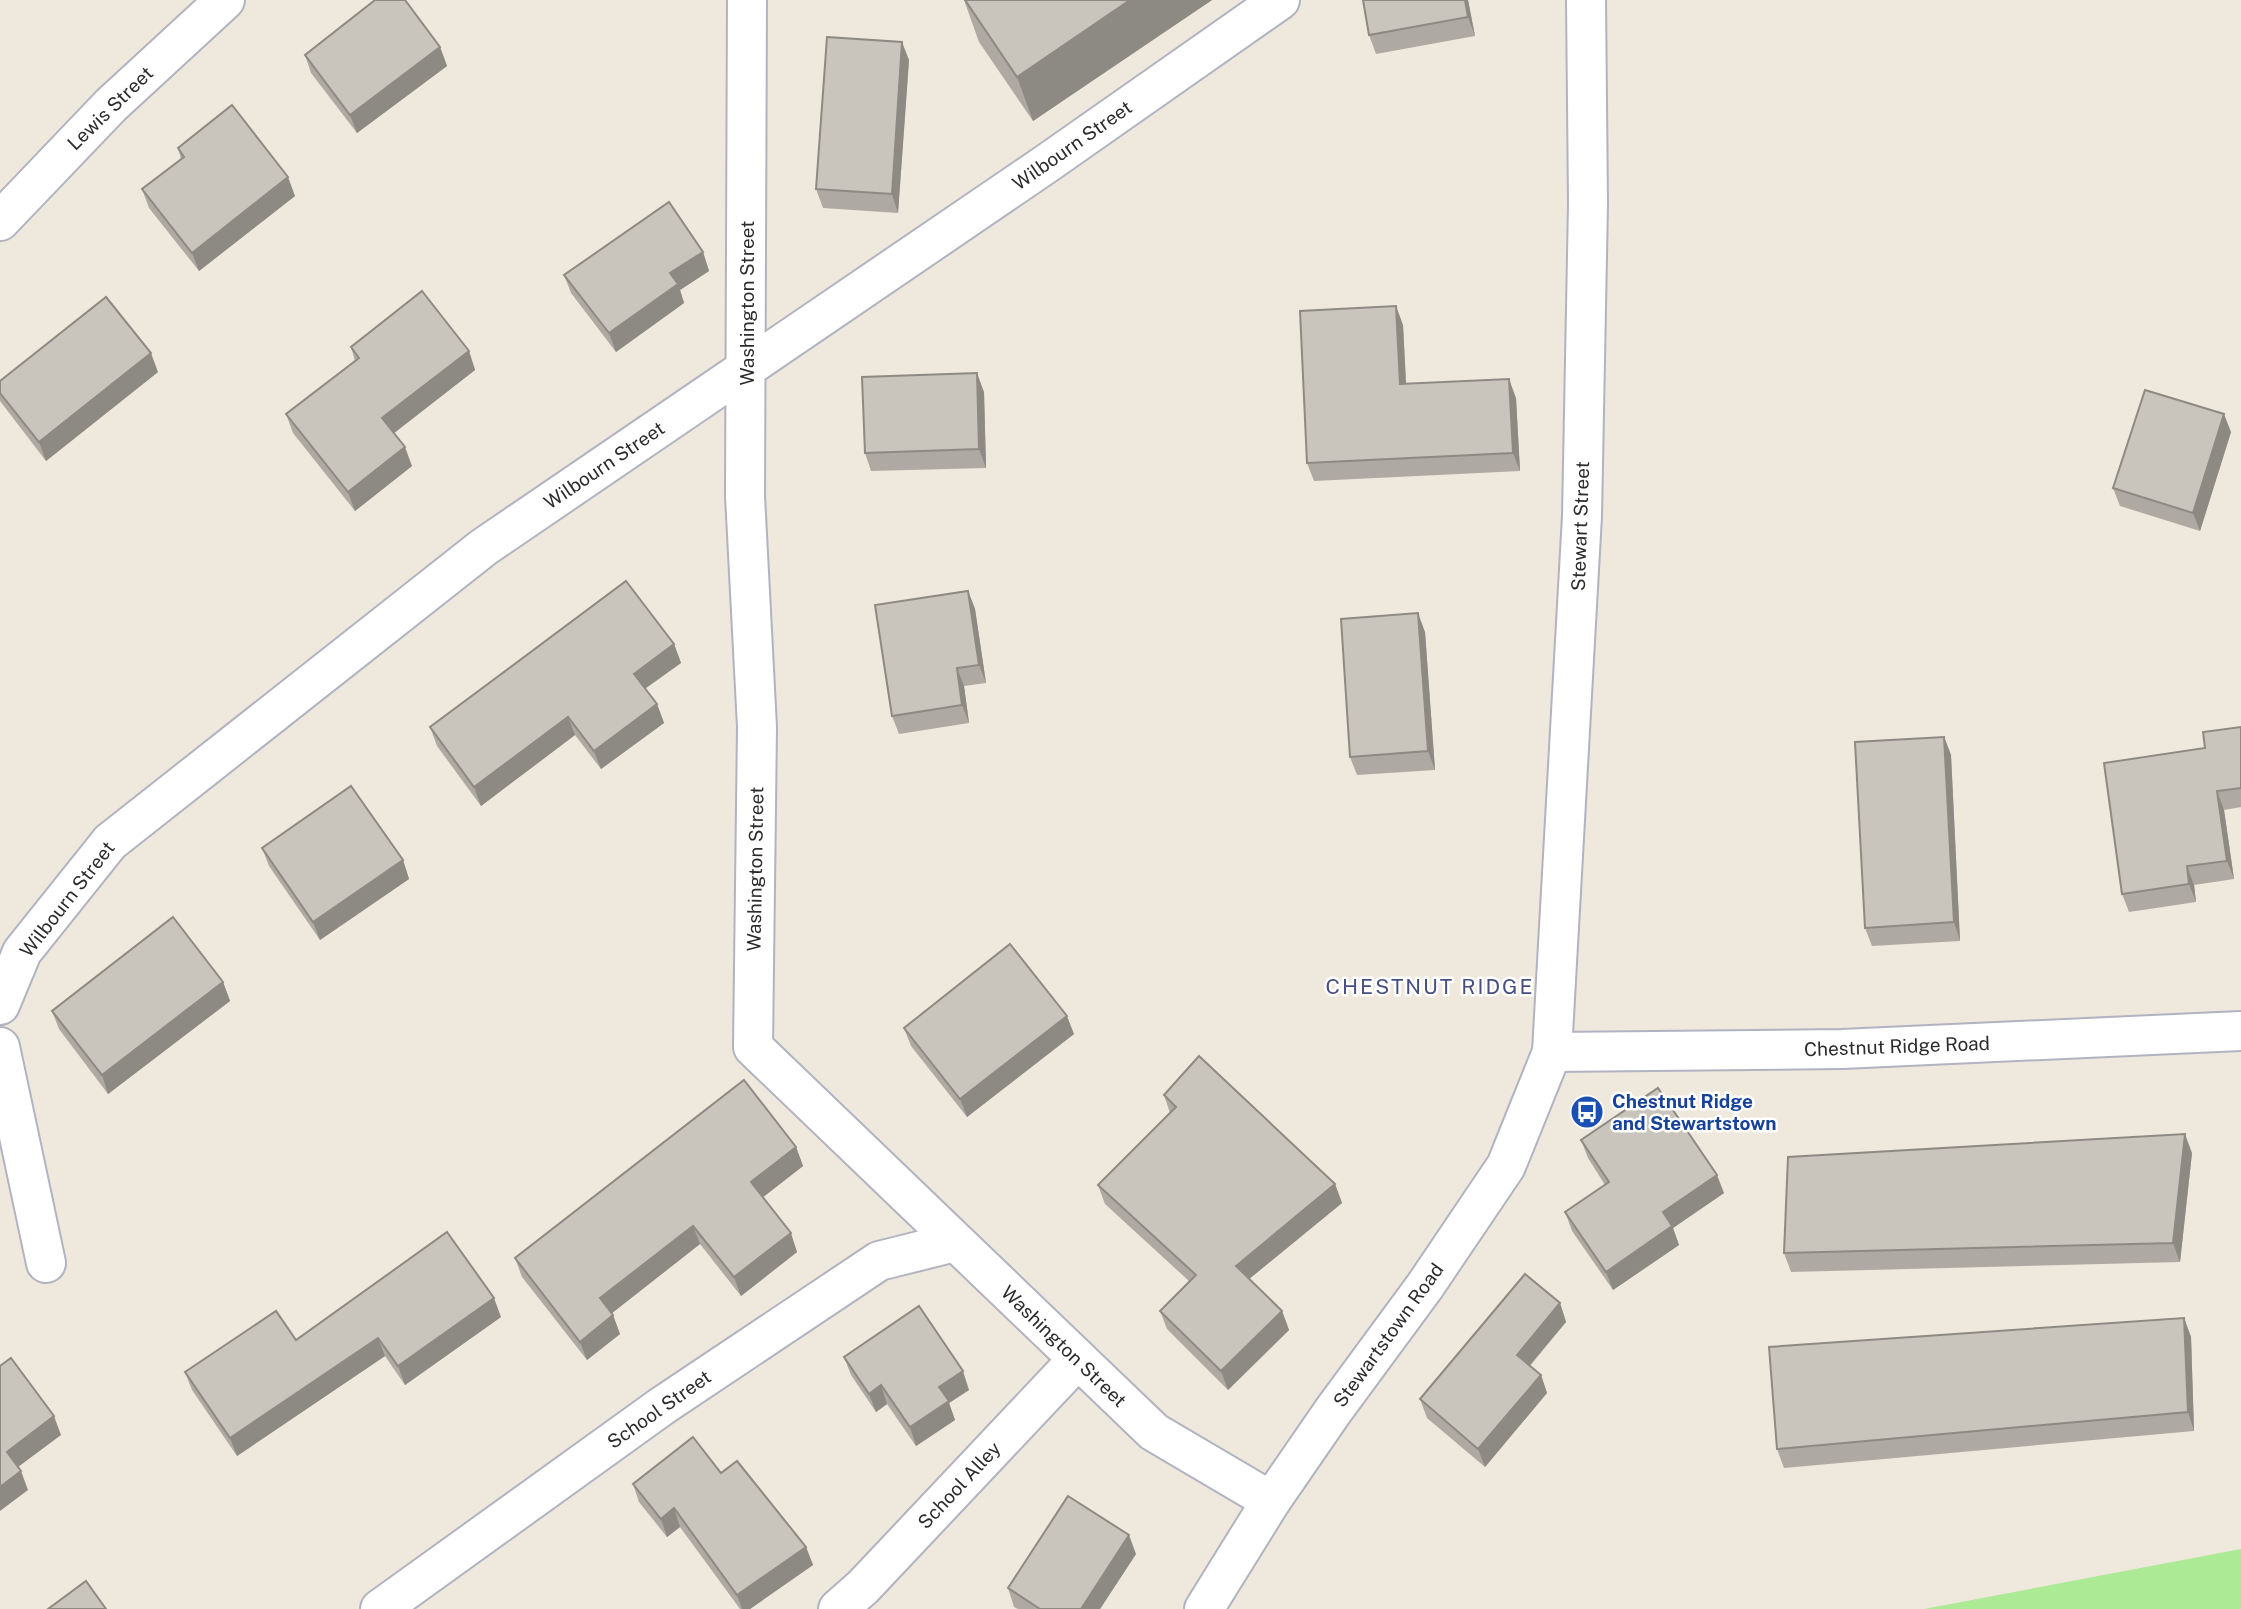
<svg xmlns="http://www.w3.org/2000/svg" width="2241" height="1609" font-family="'Public Sans',sans-serif">
<style>
.green{fill:#adea95}
.lines{fill:none;stroke-linecap:round;stroke-linejoin:round}
.street-casing{stroke:#b1b3c1;stroke-width:42}
.secondary-casing{stroke:#b1b3c1;stroke-width:42}
.street{stroke:#fff;stroke-width:38}
.secondary{stroke:#fff;stroke-width:38}
.wall{fill:#aea9a2}
.shaded-wall{fill:#8d8a84}
.building{fill:#cac5bc;stroke:#8d8a84;stroke-width:2}
.labels{text-anchor:middle;dominant-baseline:central;stroke-width:5;stroke-linejoin:round;paint-order:stroke}
.street-label{font-size:19px;fill:#2c2c2c;stroke:#fff}
.transit-label{font-size:19px;font-weight:bold;fill:#164399;stroke:#fff;text-anchor:start}
.neighbourhood-label{font-size:21px;letter-spacing:2px;fill:#474f81;stroke:#fff}
</style>
<rect width="100%" height="100%" fill="#efe8dd"/>
<path class="green" d="M 2241,1549 L 2241,1609 L 1924,1609 Z"/>
<g class="lines">
<defs>
<g id="street">
<path d="M 747,0 L 745,496 L 757,727 L 753,1047 L 1154,1432 L 1271,1501"/>
<path d="M 0,221 L 111,105 L 225,0"/>
<path d="M 0,1005 L 22,952 L 110,842 L 484,547 L 1046,164 L 1280,0"/>
<path d="M 0,1047 L 46,1263"/>
<path d="M 380,1609 L 662,1406 L 879,1261 L 955,1242"/>
<path d="M 838,1609 L 863,1587 L 1078,1359"/>
</g>
<g id="secondary">
<path d="M 1552,1052 L 1842,1049 L 2241,1031"/>
<path d="M 1204,1609 L 1271,1501 L 1333,1411 L 1425,1286 L 1506,1166 L 1552,1052 L 1582,516 L 1588,204 L 1586,0"/>
</g>
</defs>
<use href="#street" class="street-casing"/>
<use href="#secondary" class="secondary-casing"/>
<use href="#street" class="street"/>
<use href="#secondary" class="secondary"/>
</g>
<g class="wall">
<path d="M 964,0 L 1212,0 L 1033,121 L 979,42 Z"/>
<path d="M 1363,0 L 1468,0 L 1475,36 L 1376,54 L 1369,35 Z"/>
<path d="M 440,47 L 447,66 L 357,133 L 311,73 L 305,55 Z"/>
<path d="M 909,60 L 898,213 L 823,208 L 816,189 Z"/>
<path d="M 178,148 L 295,196 L 199,271 L 149,208 L 142,189 L 181,159 Z"/>
<path d="M 703,252 L 709,271 L 680,290 L 684,303 L 616,352 L 571,293 L 564,275 Z"/>
<path d="M 1403,325 L 1406,384 L 1516,398 L 1520,471 L 1314,481 L 1307,463 Z"/>
<path d="M 351,347 L 469,351 L 475,370 L 394,433 L 412,466 L 355,511 L 293,433 L 286,414 L 355,361 Z"/>
<path d="M 158,372 L 46,461 L 0,401 L 0,381 Z"/>
<path d="M 984,392 L 986,468 L 871,471 L 865,453 Z"/>
<path d="M 2231,432 L 2200,531 L 2120,506 L 2113,488 Z"/>
<path d="M 968,591 L 975,609 L 986,683 L 964,686 L 969,723 L 899,734 L 892,716 Z"/>
<path d="M 1425,632 L 1435,770 L 1357,775 L 1350,757 Z"/>
<path d="M 674,644 L 681,663 L 645,689 L 657,704 L 664,723 L 601,769 L 575,735 L 481,806 L 437,746 L 430,727 Z"/>
<path d="M 2241,727 L 2241,807 L 2224,810 L 2234,879 L 2194,885 L 2196,902 L 2129,912 L 2122,894 L 2205,748 Z"/>
<path d="M 1944,737 L 1951,755 L 1960,941 L 1872,946 L 1865,928 Z"/>
<path d="M 262,848 L 403,860 L 409,879 L 320,940 L 269,866 Z"/>
<path d="M 223,982 L 230,1001 L 108,1094 L 59,1029 L 52,1011 Z"/>
<path d="M 904,1028 L 1074,1034 L 967,1117 L 911,1046 Z"/>
<path d="M 1164,1095 L 1335,1184 L 1342,1203 L 1249,1279 L 1282,1311 L 1289,1330 L 1228,1390 L 1167,1329 L 1160,1311 L 1189,1281 L 1105,1204 L 1098,1185 L 1170,1113 Z"/>
<path d="M 1581,1140 L 1724,1193 L 1673,1228 L 1679,1245 L 1613,1290 L 1572,1231 L 1565,1212 L 1605,1185 L 1588,1158 Z"/>
<path d="M 796,1147 L 803,1166 L 763,1197 L 797,1252 L 741,1296 L 700,1244 L 612,1313 L 620,1334 L 587,1360 L 522,1277 L 515,1258 Z"/>
<path d="M 2192,1153 L 2180,1262 L 1791,1272 L 1784,1253 Z"/>
<path d="M 1560,1303 L 1566,1322 L 1530,1366 L 1541,1375 L 1547,1393 L 1485,1467 L 1427,1418 L 1420,1399 Z"/>
<path d="M 501,1317 L 405,1385 L 385,1356 L 237,1456 L 192,1390 L 185,1372 L 296,1340 Z"/>
<path d="M 2184,1318 L 2191,1337 L 2194,1431 L 1784,1468 L 1777,1449 Z"/>
<path d="M 844,1357 L 969,1390 L 949,1403 L 955,1420 L 916,1446 L 887,1404 L 876,1412 L 851,1375 Z"/>
<path d="M 721,1473 L 806,1547 L 813,1565 L 750,1609 L 740,1609 L 680,1527 L 667,1537 L 639,1502 L 633,1484 Z"/>
<path d="M 1136,1554 L 1100,1609 L 1018,1609 L 1014,1607 L 1008,1588 Z"/>
</g>
<g class="shaded-wall">
<path d="M 1130,0 L 1212,0 L 1033,121 L 1017,77 Z"/>
<path d="M 1465,0 L 1468,0 L 1475,36 L 1468,17 Z"/>
<path d="M 902,42 L 909,60 L 898,213 L 892,194 Z"/>
<path d="M 440,47 L 447,66 L 357,133 L 350,115 Z"/>
<path d="M 288,177 L 295,196 L 199,271 L 192,253 Z"/>
<path d="M 703,252 L 709,271 L 680,290 L 684,303 L 616,352 L 609,333 L 670,273 Z"/>
<path d="M 1396,306 L 1403,325 L 1407,403 L 1400,384 Z"/>
<path d="M 469,351 L 475,370 L 389,437 L 382,418 Z"/>
<path d="M 151,353 L 158,372 L 46,461 L 39,442 Z"/>
<path d="M 977,373 L 984,392 L 986,468 L 979,449 Z"/>
<path d="M 1509,379 L 1516,398 L 1520,471 L 1513,453 Z"/>
<path d="M 2224,414 L 2231,432 L 2200,531 L 2193,513 Z"/>
<path d="M 405,447 L 412,466 L 355,511 L 348,492 Z"/>
<path d="M 968,591 L 975,609 L 986,683 L 979,665 Z"/>
<path d="M 1418,613 L 1425,632 L 1435,770 L 1428,751 Z"/>
<path d="M 674,644 L 681,663 L 640,692 L 634,674 Z"/>
<path d="M 957,668 L 964,686 L 969,723 L 962,705 Z"/>
<path d="M 657,704 L 664,723 L 601,769 L 594,751 Z"/>
<path d="M 568,717 L 575,735 L 481,806 L 474,787 Z"/>
<path d="M 1944,737 L 1951,755 L 1960,941 L 1954,922 Z"/>
<path d="M 2217,791 L 2224,810 L 2234,879 L 2227,861 Z"/>
<path d="M 403,860 L 409,879 L 320,940 L 313,922 Z"/>
<path d="M 2187,866 L 2194,885 L 2196,902 L 2189,884 Z"/>
<path d="M 223,982 L 230,1001 L 108,1094 L 102,1075 Z"/>
<path d="M 1067,1016 L 1074,1034 L 967,1117 L 960,1099 Z"/>
<path d="M 2185,1134 L 2192,1153 L 2180,1262 L 2173,1243 Z"/>
<path d="M 796,1147 L 803,1166 L 758,1201 L 751,1182 Z"/>
<path d="M 1717,1175 L 1724,1193 L 1673,1228 L 1679,1245 L 1613,1290 L 1606,1272 L 1663,1212 Z"/>
<path d="M 1335,1184 L 1342,1203 L 1243,1284 L 1236,1266 Z"/>
<path d="M 693,1226 L 700,1244 L 607,1317 L 600,1298 Z"/>
<path d="M 791,1233 L 797,1252 L 741,1296 L 734,1277 Z"/>
<path d="M 494,1298 L 501,1317 L 405,1385 L 398,1366 Z"/>
<path d="M 1560,1303 L 1566,1322 L 1523,1373 L 1517,1355 Z"/>
<path d="M 1282,1311 L 1289,1330 L 1228,1390 L 1221,1371 Z"/>
<path d="M 613,1315 L 620,1334 L 587,1360 L 580,1342 Z"/>
<path d="M 2184,1318 L 2191,1337 L 2194,1431 L 2188,1412 Z"/>
<path d="M 378,1338 L 385,1356 L 237,1456 L 230,1438 Z"/>
<path d="M 963,1371 L 969,1390 L 949,1403 L 955,1420 L 916,1446 L 910,1427 L 939,1387 Z"/>
<path d="M 1541,1375 L 1547,1393 L 1485,1467 L 1478,1449 Z"/>
<path d="M 881,1385 L 887,1404 L 876,1412 L 869,1394 Z"/>
<path d="M 54,1416 L 61,1435 L 14,1470 L 7,1452 Z"/>
<path d="M 21,1471 L 28,1490 L 0,1511 L 0,1487 Z"/>
<path d="M 674,1508 L 680,1527 L 667,1537 L 661,1519 Z"/>
<path d="M 1129,1535 L 1136,1554 L 1100,1609 L 1081,1609 Z"/>
<path d="M 806,1547 L 813,1565 L 750,1609 L 742,1609 L 737,1595 Z"/>
</g>
<g class="building">
<path d="M 375,0 L 405,0 L 440,47 L 350,115 L 305,55 Z"/>
<path d="M 965,0 L 1130,0 L 1017,77 Z"/>
<path d="M 1363,0 L 1465,0 L 1468,17 L 1369,35 Z"/>
<path d="M 827,37 L 902,42 L 892,194 L 816,189 Z"/>
<path d="M 232,105 L 288,177 L 192,253 L 142,189 L 184,157 L 178,148 Z"/>
<path d="M 669,202 L 703,252 L 670,273 L 678,284 L 609,333 L 564,275 Z"/>
<path d="M 422,291 L 469,351 L 382,418 L 405,447 L 348,492 L 286,414 L 359,358 L 351,347 Z"/>
<path d="M 106,297 L 151,353 L 39,442 L 0,393 L 0,381 Z"/>
<path d="M 1396,306 L 1400,384 L 1509,379 L 1513,453 L 1307,463 L 1300,311 Z"/>
<path d="M 977,373 L 979,449 L 865,453 L 862,377 Z"/>
<path d="M 2145,390 L 2224,414 L 2193,513 L 2113,488 Z"/>
<path d="M 626,581 L 674,644 L 634,674 L 657,704 L 594,751 L 568,717 L 474,787 L 430,727 Z"/>
<path d="M 968,591 L 979,665 L 957,668 L 962,705 L 892,716 L 875,605 Z"/>
<path d="M 1418,613 L 1428,751 L 1350,757 L 1341,619 Z"/>
<path d="M 2241,727 L 2241,788 L 2217,791 L 2227,861 L 2187,866 L 2189,884 L 2122,894 L 2104,763 L 2205,748 L 2203,732 Z"/>
<path d="M 1944,737 L 1954,922 L 1865,928 L 1855,742 Z"/>
<path d="M 351,786 L 403,860 L 313,922 L 262,848 Z"/>
<path d="M 173,917 L 223,982 L 102,1075 L 52,1011 Z"/>
<path d="M 1010,944 L 1067,1016 L 960,1099 L 904,1028 Z"/>
<path d="M 1199,1056 L 1335,1184 L 1236,1266 L 1282,1311 L 1221,1371 L 1160,1311 L 1196,1275 L 1098,1185 L 1176,1107 L 1164,1095 Z"/>
<path d="M 744,1080 L 796,1147 L 751,1182 L 791,1233 L 734,1277 L 693,1226 L 600,1298 L 613,1315 L 580,1342 L 515,1258 Z"/>
<path d="M 1658,1088 L 1717,1175 L 1663,1212 L 1672,1226 L 1606,1272 L 1565,1212 L 1609,1182 L 1581,1140 Z"/>
<path d="M 2185,1134 L 2173,1243 L 1784,1253 L 1788,1157 Z"/>
<path d="M 447,1232 L 494,1298 L 398,1366 L 378,1338 L 230,1438 L 185,1372 L 276,1311 L 296,1340 Z"/>
<path d="M 1525,1274 L 1560,1303 L 1517,1355 L 1541,1375 L 1478,1449 L 1420,1399 Z"/>
<path d="M 919,1306 L 963,1371 L 939,1387 L 949,1401 L 910,1427 L 881,1385 L 869,1394 L 844,1357 Z"/>
<path d="M 2184,1318 L 2188,1412 L 1777,1449 L 1769,1347 Z"/>
<path d="M 11,1358 L 54,1416 L 7,1452 L 21,1471 L 0,1487 L 0,1366 Z"/>
<path d="M 693,1437 L 721,1473 L 737,1461 L 806,1547 L 737,1595 L 674,1508 L 661,1519 L 633,1484 Z"/>
<path d="M 1068,1496 L 1129,1535 L 1081,1609 L 1040,1609 L 1008,1588 Z"/>
<path d="M 86,1581 L 106,1609 L 48,1609 Z"/>
</g>
<defs>
<symbol id="bus-disc" viewBox="-11 -11 22 22"><circle r="9.5" fill="#1a4fb4" stroke="#fff"/><path d="M-5-6H5V4H4V6H2V4H-2V6H-4V4H-5ZM-3.5-4V0h7V-4ZM-3.5 1.2v1.5H-2V1.2ZM2 1.2v1.5H3.5V1.2Z" fill="#fff"/></symbol>
</defs>
<g fill-rule="evenodd">
<use href="#bus-disc" x="1568" y="1093" width="38" height="38"/>
</g>
<g class="labels">
<g class="street-label">
<text transform="translate(110 108) rotate(-44)">Lewis Street</text>
<text transform="translate(1072 145) rotate(-35)">Wilbourn Street</text>
<text transform="translate(747 303) rotate(-90)">Washington Street</text>
<text transform="translate(604 465) rotate(-34)">Wilbourn Street</text>
<text transform="translate(1580 526) rotate(-88)">Stewart Street</text>
<text transform="translate(755 869) rotate(-89)">Washington Street</text>
<text transform="translate(67 899) rotate(-52)">Wilbourn Street</text>
<text transform="translate(1897 1046) rotate(-2)">Chestnut Ridge Road</text>
<text transform="translate(1388 1335) rotate(-54)">Stewartstown Road</text>
<text transform="translate(1064 1346) rotate(44)">Washington Street</text>
<text transform="translate(659 1409) rotate(-35)">School Street</text>
<text transform="translate(959 1485) rotate(-47)">School Alley</text>
</g>
<g class="transit-label">
<text x="1612" y="1101">Chestnut Ridge<tspan x="1612" dy="22">and Stewartstown</tspan></text>
</g>
<g class="neighbourhood-label">
<text x="1430" y="986">CHESTNUT RIDGE</text>
</g>
</g>
</svg>
